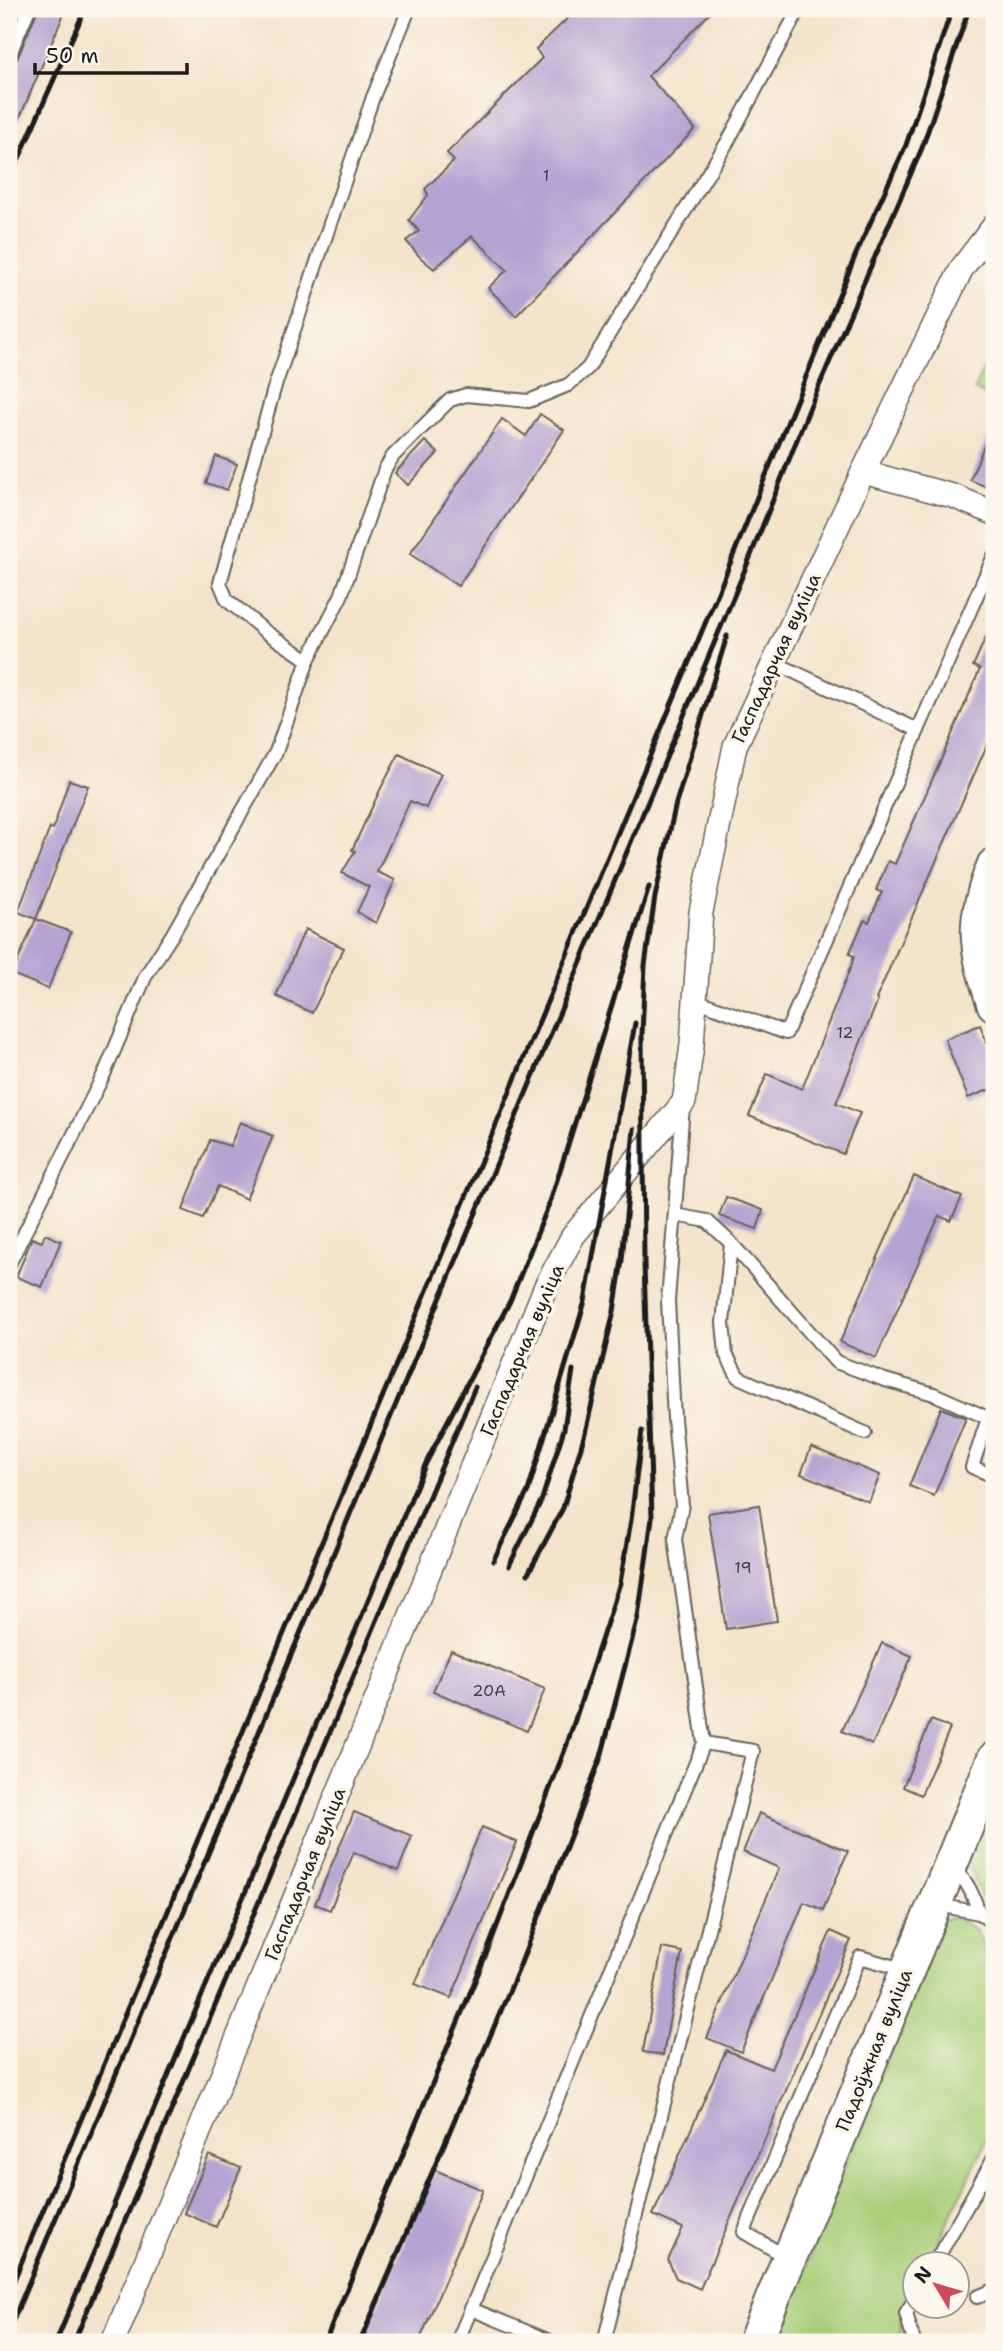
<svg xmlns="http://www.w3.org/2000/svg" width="1003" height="2351" font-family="'Shantell Sans',sans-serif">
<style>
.green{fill:#a7ce78;stroke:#62754a;stroke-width:2}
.building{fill:#b4a4d1}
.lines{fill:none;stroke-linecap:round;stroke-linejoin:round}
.lane-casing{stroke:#686259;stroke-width:16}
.street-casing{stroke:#686259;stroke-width:26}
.secondary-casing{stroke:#686259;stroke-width:37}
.lane{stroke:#fff;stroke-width:12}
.street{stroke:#fff;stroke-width:23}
.secondary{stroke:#fff;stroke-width:33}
.rail{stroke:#1c1c1c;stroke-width:5}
.labels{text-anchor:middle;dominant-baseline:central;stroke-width:7;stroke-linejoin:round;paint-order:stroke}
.number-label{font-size:16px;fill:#423e49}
.street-label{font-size:19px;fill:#1c1c1c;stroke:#fbf7ec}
</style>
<rect width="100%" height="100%" fill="#fbf7ec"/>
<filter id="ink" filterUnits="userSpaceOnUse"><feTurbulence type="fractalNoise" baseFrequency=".0143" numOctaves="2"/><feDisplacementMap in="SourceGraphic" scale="14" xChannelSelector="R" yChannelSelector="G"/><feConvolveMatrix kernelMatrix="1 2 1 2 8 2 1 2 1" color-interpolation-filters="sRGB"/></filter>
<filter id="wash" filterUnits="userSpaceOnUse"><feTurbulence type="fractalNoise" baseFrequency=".00686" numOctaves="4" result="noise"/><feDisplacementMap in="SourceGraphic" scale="28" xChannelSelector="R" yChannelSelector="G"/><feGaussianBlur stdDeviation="1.57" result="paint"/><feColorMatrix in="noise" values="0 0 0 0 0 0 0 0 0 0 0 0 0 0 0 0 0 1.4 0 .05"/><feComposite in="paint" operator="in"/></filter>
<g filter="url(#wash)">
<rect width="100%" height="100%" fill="#f5e3ca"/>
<g class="green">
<path d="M 994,345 L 994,399 L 974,389 Z"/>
<path d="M 994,1797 L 994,1913 L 985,1906 L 967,1860 Z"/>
<path d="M 951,1917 L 961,1920 L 976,1930 L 994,1969 L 994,2125 L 928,2263 L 916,2264 L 915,2290 L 901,2320 L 901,2342 L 776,2342 L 941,1921 Z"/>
</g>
<g id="blocks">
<g class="building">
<path d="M 38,9 L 66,9 L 9,143 L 9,65 L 17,59 Z"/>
<path d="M 577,9 L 714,9 L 648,76 L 695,129 L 516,316 L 488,288 L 507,270 L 472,236 L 434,269 L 420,257 L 406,241 L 419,231 L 409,220 L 428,195 L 425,189 L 454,161 L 447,153 L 542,58 L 536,49 Z"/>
<path d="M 540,414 L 564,430 L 458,586 L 410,554 L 502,419 L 526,436 Z"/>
<path d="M 994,421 L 994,490 L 970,480 Z"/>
<path d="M 425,441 L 438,453 L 408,485 L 395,473 Z"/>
<path d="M 216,456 L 237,464 L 227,490 L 206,483 Z"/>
<path d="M 994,619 L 994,729 L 876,999 L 878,1000 L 836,1103 L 860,1113 L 843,1154 L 749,1116 L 767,1074 L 802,1089 L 851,966 L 854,956 L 849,954 L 864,920 L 869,922 L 882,892 L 876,890 L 888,861 L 895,864 L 947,746 L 980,669 L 973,666 Z"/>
<path d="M 399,754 L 441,774 L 426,808 L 410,801 L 377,872 L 395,880 L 376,923 L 357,912 L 369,887 L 342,873 L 355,851 L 352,850 L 381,788 Z"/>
<path d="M 69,780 L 88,786 L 36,919 L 18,912 L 50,828 L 53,829 Z"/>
<path d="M 36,919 L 71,932 L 48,989 L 12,974 Z"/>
<path d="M 305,929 L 344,948 L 312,1013 L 276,996 Z"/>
<path d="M 980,1025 L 994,1061 L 994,1088 L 968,1098 L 945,1039 Z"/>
<path d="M 240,1122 L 273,1136 L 246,1199 L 218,1186 L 203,1218 L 183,1210 L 210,1140 L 230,1146 Z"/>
<path d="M 914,1176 L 962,1197 L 951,1221 L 939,1216 L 876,1358 L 840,1342 Z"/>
<path d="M 726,1197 L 763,1210 L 757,1229 L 719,1216 Z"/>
<path d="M 45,1234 L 61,1241 L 42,1287 L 16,1277 L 32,1238 L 42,1242 Z"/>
<path d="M 941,1408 L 966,1418 L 934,1496 L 909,1486 Z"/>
<path d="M 811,1447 L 880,1475 L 869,1502 L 801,1474 Z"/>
<path d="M 759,1505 L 777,1621 L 726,1629 L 708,1513 Z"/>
<path d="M 882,1643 L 912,1656 L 872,1745 L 842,1731 Z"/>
<path d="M 451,1650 L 545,1689 L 527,1731 L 433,1691 Z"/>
<path d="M 931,1720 L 950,1728 L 921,1795 L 903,1787 Z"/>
<path d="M 354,1812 L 412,1836 L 398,1871 L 354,1852 L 330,1910 L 315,1904 Z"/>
<path d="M 759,1813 L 848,1851 L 823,1910 L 804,1902 L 741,2052 L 707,2038 L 779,1868 L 743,1852 Z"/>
<path d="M 482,1827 L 517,1842 L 451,1998 L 415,1984 Z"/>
<path d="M 831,1931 L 851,1940 L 700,2289 L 676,2278 L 668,2260 L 683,2228 L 653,2215 L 726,2050 L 771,2069 Z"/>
<path d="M 662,1948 L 682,1952 L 663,2055 L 643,2052 Z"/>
<path d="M 209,2155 L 241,2168 L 216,2227 L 184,2213 Z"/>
<path d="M 435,2170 L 483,2190 L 419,2342 L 375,2342 L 364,2338 Z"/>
</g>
</g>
</g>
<g filter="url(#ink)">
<use href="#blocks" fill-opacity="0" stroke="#686259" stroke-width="2"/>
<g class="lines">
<defs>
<g id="lane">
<path d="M 9,56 L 29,9"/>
<path d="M 308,660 L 341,596 L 385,469 L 393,456 L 450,400 L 466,395 L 529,401 L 568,385 L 588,368 L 728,141 L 799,9"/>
<path d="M 773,662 L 918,730"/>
<path d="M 695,1000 L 786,1033 L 994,556"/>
<path d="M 675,1215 L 707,1221 L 731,1243 L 723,1323 L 726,1354 L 738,1377 L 865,1433"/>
<path d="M 731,1243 L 836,1362 L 885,1380 L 934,1394 L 988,1418 L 972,1467 L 994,1476"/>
<path d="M 9,1264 L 105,1072 L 146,975 L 172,935 L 276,752 L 308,660 L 266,632 L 227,600 L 220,583 L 274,389 L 373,97 L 409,9"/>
<path d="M 951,1867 C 967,1879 973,1894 979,1913"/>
<path d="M 934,1904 L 979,1913 L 994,1924"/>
<path d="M 788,2258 L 744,2232 L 860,1957 L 906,1970"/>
<path d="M 934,2264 L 994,2158"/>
<path d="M 977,2297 L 994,2290"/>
<path d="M 457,2342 L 471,2309"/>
<path d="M 552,2342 L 471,2309 L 704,1743 L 675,1539 L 682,1505 L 674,1419 L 668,1301 L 683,1106"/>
<path d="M 604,2342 L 753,1751 L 704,1743"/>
<path d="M 914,2342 L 906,2313 L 916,2297"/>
</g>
<g id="street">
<path d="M 863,472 L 953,496 L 994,513"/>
<path d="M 113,2342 L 546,1286 L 573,1236 L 684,1102 L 692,1045 L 701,912 L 735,746 L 863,472 L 962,268 L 994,226"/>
</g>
<g id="secondary">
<path d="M 994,865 C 971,922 975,947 994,1004"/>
<path d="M 755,2342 L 994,1759"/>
</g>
</defs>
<use href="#lane" class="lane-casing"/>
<use href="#street" class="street-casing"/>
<use href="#secondary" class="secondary-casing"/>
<use href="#lane" class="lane"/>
<use href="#street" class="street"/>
<use href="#secondary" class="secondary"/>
<g class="rail">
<path d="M 9,181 L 85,9"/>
<path d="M 493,1561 L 528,1491 L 585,1301 L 635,1023"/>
<path d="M 509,1566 L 542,1499 L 564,1429 L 573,1370"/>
<path d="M 528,1574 L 563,1508 L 585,1433 L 614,1311 L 622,1260 L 634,1129"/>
<path d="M 9,2292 L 722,583 L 856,254 L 906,145 L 952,9"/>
<path d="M 9,2330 L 751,555 L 810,407 L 922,148 L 969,9"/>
<path d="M 56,2342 L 426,1463 L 510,1301 L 551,1199 L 649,887"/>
<path d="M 74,2342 L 475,1387"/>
<path d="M 325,2342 L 487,1952 L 567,1744 L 620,1583 L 631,1520 L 642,1431"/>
<path d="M 360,2342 L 517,1973 L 601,1757 L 638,1617 L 652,1518 L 644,1263 L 642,1035 L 645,965 L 655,897 L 676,803 L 727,636"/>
</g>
</g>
</g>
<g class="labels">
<g class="number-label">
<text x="546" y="175">1</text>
<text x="845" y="1032">12</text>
<text x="743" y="1567">19</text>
<text x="489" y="1690">20А</text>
</g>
<g class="street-label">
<text transform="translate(776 658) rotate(-65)">Гаспадарчая вуліца</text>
<text transform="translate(522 1350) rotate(-67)">Гаспадарчая вуліца</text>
<text transform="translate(305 1874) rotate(-68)">Гаспадарчая вуліца</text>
<text transform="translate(874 2050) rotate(-68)">Падоўжная вуліца</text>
</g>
</g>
<rect width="1003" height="2351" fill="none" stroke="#fbf7ec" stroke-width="35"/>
<g transform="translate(936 2285) rotate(308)"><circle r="33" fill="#fbf7ec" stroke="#a29f99" stroke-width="2"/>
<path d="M0-5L12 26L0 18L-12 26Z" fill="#d1495b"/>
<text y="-10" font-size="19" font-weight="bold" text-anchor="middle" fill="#1c1c1c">N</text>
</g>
<path d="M35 63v10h152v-10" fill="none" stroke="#1c1c1c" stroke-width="3.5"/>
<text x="46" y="63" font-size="21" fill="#1c1c1c" stroke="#fbf7ec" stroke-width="5" paint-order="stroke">50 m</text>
</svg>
